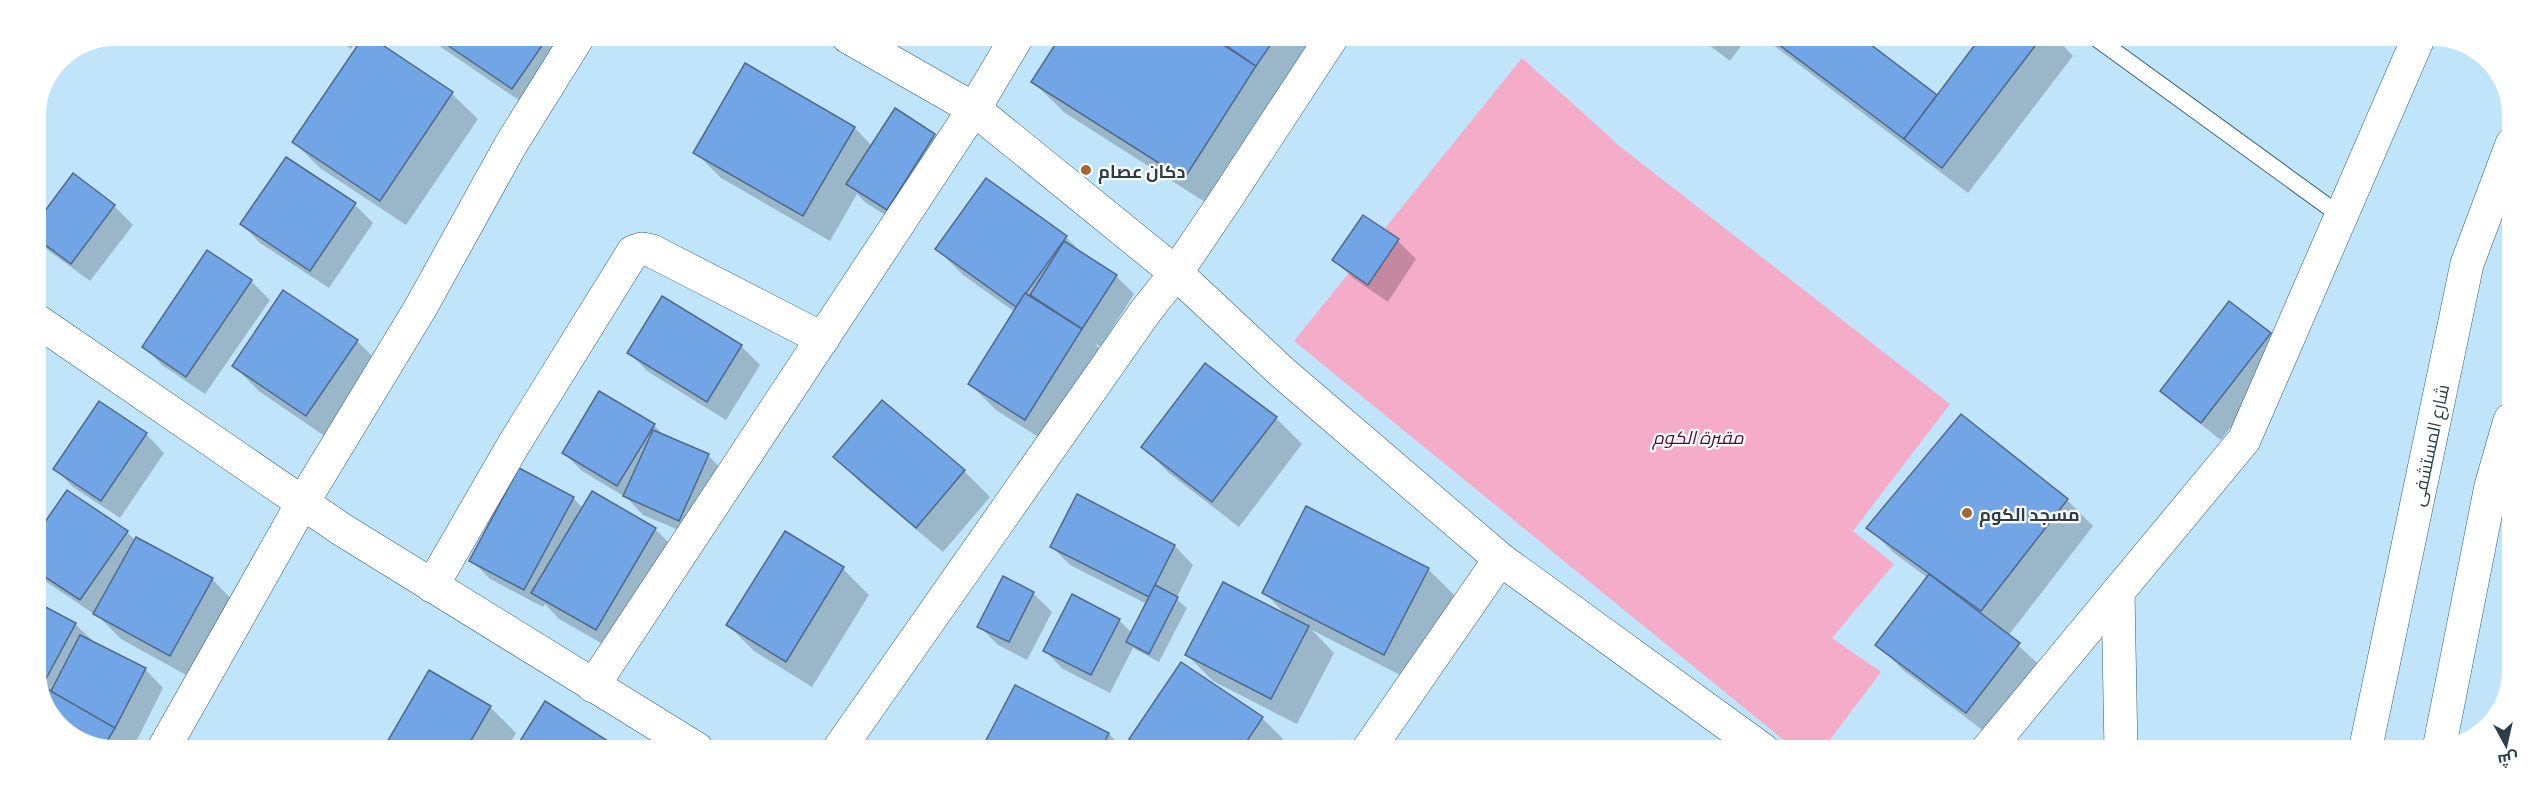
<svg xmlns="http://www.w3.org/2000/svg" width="2548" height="787" font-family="Literata,Cairo,serif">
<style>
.green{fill:#f5acc8}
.shadow{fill:#0003}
.building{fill:#72a5e6;stroke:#4f698a;stroke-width:1.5}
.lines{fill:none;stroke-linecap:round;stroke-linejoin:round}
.lane-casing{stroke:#325c74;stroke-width:18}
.street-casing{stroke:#325c74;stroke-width:34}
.primary-casing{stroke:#325c74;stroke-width:34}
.lane{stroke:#fff;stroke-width:16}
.street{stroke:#fff;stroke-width:33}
.primary{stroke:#fff;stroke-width:33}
.poi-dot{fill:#a86534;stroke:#fff;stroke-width:2}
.labels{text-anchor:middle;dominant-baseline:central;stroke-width:4.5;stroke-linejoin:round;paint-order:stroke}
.poi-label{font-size:18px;font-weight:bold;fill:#2a3d48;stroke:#fff;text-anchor:start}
.park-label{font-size:18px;font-style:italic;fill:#530730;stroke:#fff}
.street-label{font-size:18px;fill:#2a3d48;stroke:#fff}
</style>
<rect width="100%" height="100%" fill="#c0e5fb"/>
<path class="green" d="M 1522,58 L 1622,148 L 1950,404 L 1853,531 L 1894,564 L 1832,638 L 1881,672 L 1822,750 L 1796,750 L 1294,341 Z"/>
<g class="shadow">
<path d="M 333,36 L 359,36 L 351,49 Z"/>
<path d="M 367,36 L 452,94 L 478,119 L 406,225 L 320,168 L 294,142 Z"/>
<path d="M 425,36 L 550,37 L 574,61 L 539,114 Z"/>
<path d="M 1062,37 L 1329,37 L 1216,209 L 1065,113 L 1033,82 Z"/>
<path d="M 1700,38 L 1747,38 L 1730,61 Z"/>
<path d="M 1764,38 L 1860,38 L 1937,97 L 1982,38 L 2056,38 L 2073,56 L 1968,193 Z"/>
<path d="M 746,65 L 855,128 L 872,146 L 896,110 L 935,135 L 953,153 L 906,228 L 866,203 L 857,194 L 830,241 L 721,178 L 695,152 Z"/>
<path d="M 74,175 L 114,206 L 133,225 L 90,281 L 49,251 L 36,237 Z"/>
<path d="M 355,205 L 373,223 L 329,288 L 260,243 L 242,224 Z"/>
<path d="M 1363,217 L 1398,241 L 1416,259 L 1388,302 L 1353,278 L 1334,260 Z"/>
<path d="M 1066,237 L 1086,257 L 1116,276 L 1134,294 L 1101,346 L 1095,344 L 1107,356 L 1051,445 L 996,410 L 970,384 L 1015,312 L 963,275 L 937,249 Z"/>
<path d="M 208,253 L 251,281 L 270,300 L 205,394 L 162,365 L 144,347 Z"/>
<path d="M 662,298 L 741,346 L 760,365 L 726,420 L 647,371 L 629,352 Z"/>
<path d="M 2270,334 L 2288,352 L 2221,440 L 2181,409 L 2162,391 Z"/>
<path d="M 357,341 L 383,367 L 332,441 L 260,392 L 234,366 Z"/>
<path d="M 1205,365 L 1276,418 L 1302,444 L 1239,527 L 1169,473 L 1143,447 Z"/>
<path d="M 1961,416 L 2067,500 L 2093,526 L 2008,636 L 2045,670 L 1993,738 L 1903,670 L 1877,644 L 1928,578 L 1894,553 L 1868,527 Z"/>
<path d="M 654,425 L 665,437 L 708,455 L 726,474 L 698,538 L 643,515 L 627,498 L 582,471 L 564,453 Z"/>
<path d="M 146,434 L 164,453 L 120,518 L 73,487 L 55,469 Z"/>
<path d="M 835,457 L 964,471 L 990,497 L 943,552 L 861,483 Z"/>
<path d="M 1078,496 L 1175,546 L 1193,565 L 1176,599 L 1187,608 L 1159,662 L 1133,648 L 1110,693 L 1063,669 L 1045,651 L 1119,620 L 1132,633 L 1147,604 L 1070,565 L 1052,547 Z"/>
<path d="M 573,498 L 583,508 L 655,529 L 681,555 L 622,655 L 559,619 L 545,604 L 543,607 L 490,579 L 471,560 Z"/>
<path d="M 127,532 L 136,541 L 137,539 L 213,580 L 238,606 L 197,681 L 121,639 L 100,618 L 36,575 L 36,537 Z"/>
<path d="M 843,569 L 869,595 L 812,687 L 754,651 L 728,625 Z"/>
<path d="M 1428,569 L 1454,595 L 1410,680 L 1312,630 L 1334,653 L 1297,724 L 1213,681 L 1187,655 L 1286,615 L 1264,592 Z"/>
<path d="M 1004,578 L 1034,594 L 1052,612 L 1027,660 L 998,645 L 979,626 Z"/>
<path d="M 75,624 L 94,642 L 145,669 L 163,688 L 133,748 L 95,748 L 56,724 L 36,677 Z"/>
<path d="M 1016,687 L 1109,734 L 1124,749 L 988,749 L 985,746 Z"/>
<path d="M 490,707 L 516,733 L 507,749 L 385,749 Z"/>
<path d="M 1262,718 L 1288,744 L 1284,750 L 1141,749 L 1131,739 Z"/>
<path d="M 611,744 L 616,749 L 517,749 Z"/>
</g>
<g class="building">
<path d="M 364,36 L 369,36 L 453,92 L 380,201 L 292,142 Z"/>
<path d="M 434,36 L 548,37 L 512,89 Z"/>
<path d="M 1060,37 L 1211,37 L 1256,66 L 1184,179 L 1031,82 Z"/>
<path d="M 1214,37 L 1276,37 L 1256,66 Z"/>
<path d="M 1770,38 L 1862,38 L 1937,95 L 1904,139 Z"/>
<path d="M 1980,38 L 2041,38 L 1942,168 L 1904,139 Z"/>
<path d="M 745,63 L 855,127 L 803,216 L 693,153 Z"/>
<path d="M 895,108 L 935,134 L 887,210 L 846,184 Z"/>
<path d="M 286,157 L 356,203 L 310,271 L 240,224 Z"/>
<path d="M 73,173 L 115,205 L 71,264 L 36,238 L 36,223 Z"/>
<path d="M 986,178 L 1067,236 L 1016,307 L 935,249 Z"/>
<path d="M 1363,215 L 1399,239 L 1368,285 L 1332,260 Z"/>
<path d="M 1064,241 L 1117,275 L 1082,329 L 1030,295 Z"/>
<path d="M 207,250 L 252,280 L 186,377 L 142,347 Z"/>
<path d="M 283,290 L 358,340 L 306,416 L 232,366 Z"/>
<path d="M 1025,293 L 1082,329 L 1025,420 L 968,384 Z"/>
<path d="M 662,296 L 742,345 L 707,402 L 627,353 Z"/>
<path d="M 2229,301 L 2271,333 L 2201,423 L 2160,391 Z"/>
<path d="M 1205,363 L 1277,417 L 1212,502 L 1141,447 Z"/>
<path d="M 599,391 L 655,424 L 617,486 L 562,453 Z"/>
<path d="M 882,400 L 965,470 L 916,528 L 833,457 Z"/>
<path d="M 99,401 L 147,433 L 101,501 L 53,469 Z"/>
<path d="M 1961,414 L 2068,499 L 1981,611 L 1866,528 Z"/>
<path d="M 653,430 L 709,454 L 679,521 L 623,496 Z"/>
<path d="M 519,468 L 574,497 L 524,590 L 469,561 Z"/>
<path d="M 67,490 L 128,531 L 80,600 L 36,571 L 36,535 Z"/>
<path d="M 592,491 L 656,528 L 596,630 L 531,593 Z"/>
<path d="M 1077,494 L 1175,545 L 1149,597 L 1050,547 Z"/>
<path d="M 1306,506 L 1429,568 L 1384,655 L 1262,593 Z"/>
<path d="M 785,531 L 844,567 L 786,662 L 726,625 Z"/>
<path d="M 136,537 L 213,578 L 170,656 L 93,614 Z"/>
<path d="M 1929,574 L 2020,643 L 1966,713 L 1875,645 Z"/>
<path d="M 1003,576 L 1034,592 L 1009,642 L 977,627 Z"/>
<path d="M 1223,582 L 1309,626 L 1271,699 L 1185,655 Z"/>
<path d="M 1155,585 L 1178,597 L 1149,654 L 1126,642 Z"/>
<path d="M 1072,594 L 1120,619 L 1091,675 L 1043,651 Z"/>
<path d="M 36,602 L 76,623 L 42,686 L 36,677 Z"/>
<path d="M 80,635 L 146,668 L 115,728 L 49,695 Z"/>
<path d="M 1181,662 L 1263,717 L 1241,750 L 1144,749 L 1129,739 Z"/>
<path d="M 429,670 L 491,706 L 466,749 L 383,749 Z"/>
<path d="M 1015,685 L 1109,733 L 1101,749 L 989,749 L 983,746 Z"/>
<path d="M 42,686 L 115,728 L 103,748 L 95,748 L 56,724 L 41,688 Z"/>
<path d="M 545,701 L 611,743 L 608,749 L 515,749 Z"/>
</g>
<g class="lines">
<defs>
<path id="lane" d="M 2096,38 L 2341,216"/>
<g id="street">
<path d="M 848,37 L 974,109 L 1176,273 L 1283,373 L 1500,559 L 1763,750"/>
<path d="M 36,320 L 341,529 L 697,749"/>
<path d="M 432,586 L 514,444 L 633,252 L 642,249 L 652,251 L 823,339"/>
<path d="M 2118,592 L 2121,751"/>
<path d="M 593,686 L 974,109 L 1017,37"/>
<path d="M 164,748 L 303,502 L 421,307 L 510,146 L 578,37"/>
<path d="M 839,749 L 1145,312 L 1176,273 L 1228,196 L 1332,37"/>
<path d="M 1368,750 L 1500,559"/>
<path d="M 1987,750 L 2244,440 L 2418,39"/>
</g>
<g id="primary">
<path d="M 2439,749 L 2491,486 L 2510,420"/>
<path d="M 2365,751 L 2467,264 L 2512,144"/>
</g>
</defs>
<use href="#lane" class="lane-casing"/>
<use href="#street" class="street-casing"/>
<use href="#primary" class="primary-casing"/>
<use href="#lane" class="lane"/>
<use href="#street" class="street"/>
<use href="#primary" class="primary"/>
</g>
<g class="poi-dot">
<circle cx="1086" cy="170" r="6"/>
<circle cx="1967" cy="513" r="6"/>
</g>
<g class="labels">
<g class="poi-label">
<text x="1098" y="170">دكان عصام</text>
<text x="1979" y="513">مسجد الكوم</text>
</g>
<g class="park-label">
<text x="1698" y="436">مقبرة الكوم</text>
</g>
<g class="street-label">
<text transform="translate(2429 445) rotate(-78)">شارع المستشفى</text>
</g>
</g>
<path d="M0 0H2548V787H0ZM115 46H2433A69 69 0 0 1 2502 115V671A69 69 0 0 1 2433 740H115A69 69 0 0 1 46 671V115A69 69 0 0 1 115 46Z" fill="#fff" fill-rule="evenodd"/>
<g transform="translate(2506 745) rotate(172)" stroke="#ffffff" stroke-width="4.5" paint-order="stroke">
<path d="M0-4.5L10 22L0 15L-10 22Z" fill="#2a3d48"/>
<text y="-9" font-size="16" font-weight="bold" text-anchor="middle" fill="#2a3d48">ش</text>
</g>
</svg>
